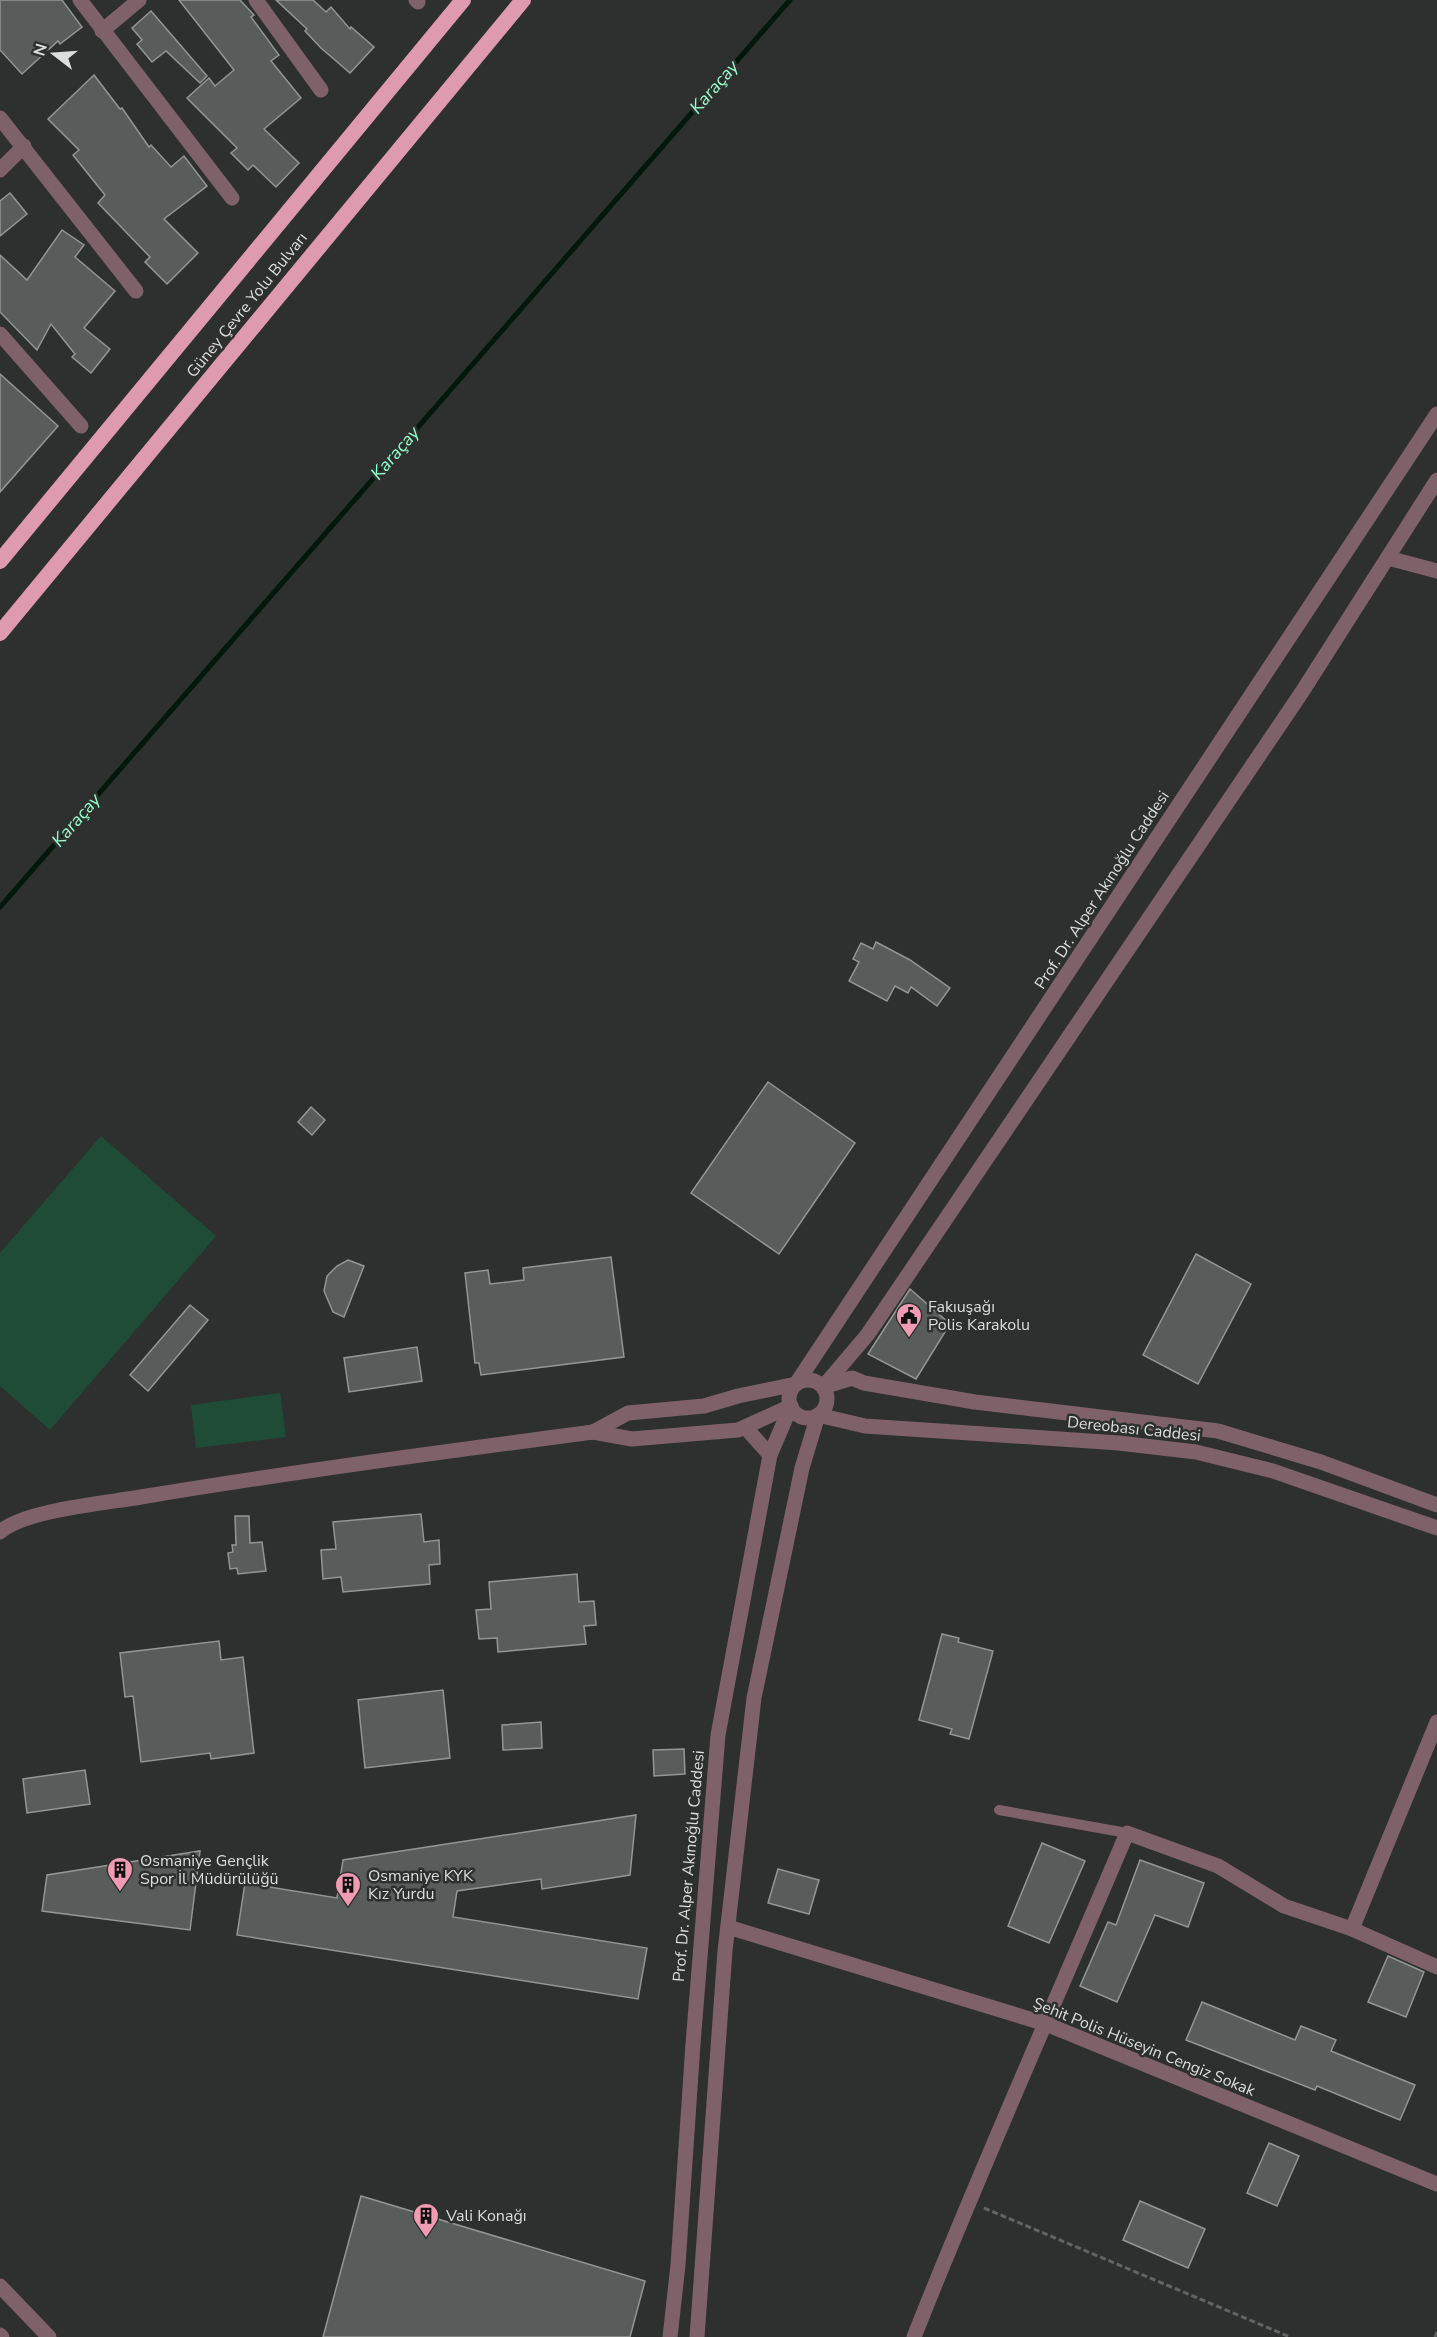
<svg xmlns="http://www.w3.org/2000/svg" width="1437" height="2337" font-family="'Nunito Sans',sans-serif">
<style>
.green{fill:#1f4c37}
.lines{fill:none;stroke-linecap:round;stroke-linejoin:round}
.stream{stroke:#02180d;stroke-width:5}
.building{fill:#585c5a;stroke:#929694;stroke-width:1.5}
.path{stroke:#616462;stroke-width:3;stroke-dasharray:6 3;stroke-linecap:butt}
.service{stroke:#7f6169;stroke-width:10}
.minor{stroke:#7f6169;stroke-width:15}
.tertiary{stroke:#7f6169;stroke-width:15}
.trunk{stroke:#de9aae;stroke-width:16}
.labels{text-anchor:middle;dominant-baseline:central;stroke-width:5;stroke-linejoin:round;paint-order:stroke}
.street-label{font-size:16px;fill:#dbdedc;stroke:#2d302e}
.poi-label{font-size:16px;fill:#dbdedc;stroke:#2d302e;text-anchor:start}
.water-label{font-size:18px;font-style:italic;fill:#96fdca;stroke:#2d302e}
</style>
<rect width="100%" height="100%" fill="#2d302e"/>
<g class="green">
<path d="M 101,1136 L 216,1236 L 50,1430 L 0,1386 L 0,1253 Z"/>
<path d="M 280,1393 L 286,1437 L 196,1448 L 191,1405 Z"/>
</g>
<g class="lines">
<path class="stream" d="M 0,907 L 790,0"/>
</g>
<g class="building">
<path d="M 0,0 L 62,0 L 82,27 L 60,44 L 58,41 L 22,74 L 0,50 Z"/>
<path d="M 179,0 L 240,0 L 254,15 L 251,17 L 279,55 L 271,61 L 301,98 L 264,129 L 299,163 L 276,187 L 253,165 L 248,170 L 231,153 L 237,148 L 187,98 L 209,78 L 215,86 L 234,70 Z"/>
<path d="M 276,0 L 313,0 L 326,12 L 331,7 L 350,29 L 351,27 L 374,47 L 350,73 L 321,48 L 305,31 L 307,29 Z"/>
<path d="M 151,11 L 207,76 L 200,83 L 166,51 L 152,62 L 137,44 L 142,40 L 132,28 Z"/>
<path d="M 94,75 L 120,109 L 122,108 L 149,147 L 151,145 L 171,167 L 184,156 L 207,186 L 164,219 L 198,253 L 167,284 L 145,262 L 150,257 L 98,203 L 105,195 L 73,155 L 79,150 L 48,119 Z"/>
<path d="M 10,193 L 27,214 L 0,236 L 0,201 Z"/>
<path d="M 62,230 L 84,245 L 75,257 L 115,291 L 84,328 L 110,349 L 91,373 L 72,357 L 75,354 L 51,324 L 37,350 L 0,312 L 0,255 L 27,280 Z"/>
<path d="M 0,374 L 58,426 L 0,492 Z"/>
<path d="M 876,942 L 910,960 L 950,988 L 937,1006 L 911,987 L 908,993 L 895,986 L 887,1001 L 849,981 L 859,962 L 853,959 L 861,943 L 873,949 Z"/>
<path d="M 768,1082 L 855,1143 L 779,1254 L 691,1193 Z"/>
<path d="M 311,1107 L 325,1120 L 312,1135 L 298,1122 Z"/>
<path d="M 1196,1254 L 1251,1284 L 1198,1384 L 1143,1355 Z"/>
<path d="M 611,1257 L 624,1357 L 481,1375 L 479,1363 L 475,1363 L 465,1273 L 488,1270 L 490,1284 L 524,1280 L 523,1268 Z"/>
<path d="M 348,1260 L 364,1266 L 344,1317 L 333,1312 L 324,1291 L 327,1276 L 337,1266 Z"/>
<path d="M 910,1289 L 950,1324 L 916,1379 L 868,1354 Z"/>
<path d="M 190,1305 L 208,1320 L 148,1391 L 130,1375 Z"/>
<path d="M 417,1347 L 422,1381 L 349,1392 L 344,1358 Z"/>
<path d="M 421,1514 L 424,1542 L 439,1540 L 440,1564 L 429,1565 L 430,1584 L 343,1592 L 341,1577 L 323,1579 L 321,1550 L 336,1549 L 333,1522 Z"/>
<path d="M 235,1516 L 249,1516 L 250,1543 L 262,1542 L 266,1571 L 238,1574 L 237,1568 L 230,1569 L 228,1553 L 233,1552 L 232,1545 L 236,1545 Z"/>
<path d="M 577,1574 L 579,1602 L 594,1601 L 596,1625 L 584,1626 L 586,1644 L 498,1652 L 497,1638 L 479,1639 L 476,1610 L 491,1609 L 489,1582 Z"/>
<path d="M 942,1634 L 959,1638 L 958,1642 L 993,1651 L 969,1739 L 950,1734 L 952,1729 L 919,1720 Z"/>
<path d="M 219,1641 L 221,1660 L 243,1657 L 254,1753 L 211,1759 L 210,1753 L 141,1762 L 133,1696 L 125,1697 L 120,1653 Z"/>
<path d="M 443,1690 L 450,1758 L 365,1768 L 358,1700 Z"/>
<path d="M 541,1722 L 542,1748 L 503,1750 L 502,1725 Z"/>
<path d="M 684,1749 L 685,1774 L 654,1776 L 653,1750 Z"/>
<path d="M 85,1770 L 90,1804 L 27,1813 L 23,1779 Z"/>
<path d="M 636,1815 L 630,1875 L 542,1889 L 541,1879 L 457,1891 L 453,1917 L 647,1948 L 638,1999 L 237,1935 L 245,1883 L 337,1898 L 343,1860 Z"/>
<path d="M 1042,1843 L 1085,1861 L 1049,1943 L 1008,1926 Z"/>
<path d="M 200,1851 L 190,1930 L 42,1911 L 47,1875 Z"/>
<path d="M 1140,1860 L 1204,1883 L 1188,1927 L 1155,1915 L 1117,2002 L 1080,1986 L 1108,1922 L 1116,1925 Z"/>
<path d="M 778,1869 L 819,1880 L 809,1914 L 768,1903 Z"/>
<path d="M 1388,1956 L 1424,1972 L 1406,2017 L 1368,2002 Z"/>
<path d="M 1202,2002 L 1295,2040 L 1301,2026 L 1336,2040 L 1331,2051 L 1415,2085 L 1400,2120 L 1317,2086 L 1315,2090 L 1186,2040 Z"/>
<path d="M 1269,2143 L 1299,2156 L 1277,2206 L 1247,2193 Z"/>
<path d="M 361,2196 L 645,2281 L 630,2337 L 323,2337 Z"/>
<path d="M 1140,2201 L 1205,2229 L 1188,2268 L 1123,2240 Z"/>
</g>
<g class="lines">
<g class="path">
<path d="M 984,2208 L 1290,2337"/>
<path d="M 1435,2337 L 1437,2332"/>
</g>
<path class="service" d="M 999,1810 L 1127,1833"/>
<g class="minor">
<path d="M 80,0 L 232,198"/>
<path d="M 256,0 L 321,90"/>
<path d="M 416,0 L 418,2"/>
<path d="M 102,31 L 139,0"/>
<path d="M 0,118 L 136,291"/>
<path d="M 0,170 L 24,146"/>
<path d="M 0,334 L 81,426"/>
<path d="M 1388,558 L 1437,571"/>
<circle cx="808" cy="1399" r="19"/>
<path d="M 823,1387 L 868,1334 L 1302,692 L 1437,480"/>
<path d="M 823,1387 L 852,1378 L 864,1383 L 975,1402 L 1218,1431 L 1321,1462 L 1437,1505"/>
<path d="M 745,1427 L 770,1455"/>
<path d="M 593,1432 L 628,1413 L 704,1406 L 738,1396 L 796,1384 L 1437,414"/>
<path d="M 0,1532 C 24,1510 107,1503 141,1497 C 291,1472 442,1452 593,1432 L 632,1439 L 738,1430 L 791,1406"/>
<path d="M 728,1927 L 1046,2024 L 1437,2184"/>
<path d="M 1352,1929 L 1437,1722"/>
<path d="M 670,2337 L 678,2265 L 693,2044 L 718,1735 L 770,1455 L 791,1406"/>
<path d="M 697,2337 L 725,1951 L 754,1698 L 802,1468 L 818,1415 L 865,1426 L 1119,1443 L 1196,1452 L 1273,1471 L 1437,1528"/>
<path d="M 914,2337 C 981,2167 1056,2001 1127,1833 L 1218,1866 L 1284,1906 L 1352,1929 L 1437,1967"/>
</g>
<g class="tertiary">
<path d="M 0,2286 L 49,2337"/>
<path d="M 0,2335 L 2,2337"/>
</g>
<g class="trunk">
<path d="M 0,561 L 463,0"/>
<path d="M 0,633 L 523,0"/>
</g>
</g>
<defs>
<symbol id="civic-pin" viewBox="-11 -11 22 30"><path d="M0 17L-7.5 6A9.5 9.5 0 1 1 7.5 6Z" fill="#f09ab4" stroke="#2d302e"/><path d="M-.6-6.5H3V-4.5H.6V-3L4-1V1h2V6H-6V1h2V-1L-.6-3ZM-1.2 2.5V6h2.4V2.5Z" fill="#111"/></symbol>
<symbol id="building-pin" viewBox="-11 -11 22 30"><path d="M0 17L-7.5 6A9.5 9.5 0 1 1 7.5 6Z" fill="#f09ab4" stroke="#2d302e"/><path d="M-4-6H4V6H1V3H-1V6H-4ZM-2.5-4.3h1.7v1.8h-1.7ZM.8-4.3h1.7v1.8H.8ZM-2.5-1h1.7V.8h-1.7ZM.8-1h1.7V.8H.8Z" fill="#111"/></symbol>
</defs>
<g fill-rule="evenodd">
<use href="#civic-pin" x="894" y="1301" width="30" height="40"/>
<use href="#building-pin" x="105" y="1855" width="30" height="40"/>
<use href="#building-pin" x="333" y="1870" width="30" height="40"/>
<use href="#building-pin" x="411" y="2201" width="30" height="40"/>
</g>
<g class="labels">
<g class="street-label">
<text transform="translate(247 305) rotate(-51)">Güney Çevre Yolu Bulvarı</text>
<text transform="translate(1102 890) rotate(-57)">Prof. Dr. Alper Akınoğlu Caddesi</text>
<text transform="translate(1134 1429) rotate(6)">Dereobası Caddesi</text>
<text transform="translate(689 1866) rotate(-85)">Prof. Dr. Alper Akınoğlu Caddesi</text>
<text transform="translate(1144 2047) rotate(22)">Şehit Polis Hüseyin Cengiz Sokak</text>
</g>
<g class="poi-label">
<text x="928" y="1307">Fakıuşağı<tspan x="928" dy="18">Polis Karakolu</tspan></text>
<text x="140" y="1861">Osmaniye Gençlik<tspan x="140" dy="18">Spor İl Müdürülüğü</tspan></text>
<text x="368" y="1876">Osmaniye KYK<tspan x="368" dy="18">Kız Yurdu</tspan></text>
<text x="446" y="2216">Vali Konağı</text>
</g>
<g class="water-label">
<text transform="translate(714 87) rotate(-49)">Karaçay</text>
<text transform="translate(395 453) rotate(-49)">Karaçay</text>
<text transform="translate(76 820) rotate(-49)">Karaçay</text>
</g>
</g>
<g transform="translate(54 54) rotate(287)" stroke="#2d302e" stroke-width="4.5" paint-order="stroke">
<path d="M0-4.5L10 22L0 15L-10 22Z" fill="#dbdedc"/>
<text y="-9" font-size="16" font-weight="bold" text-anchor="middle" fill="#dbdedc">N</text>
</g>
</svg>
